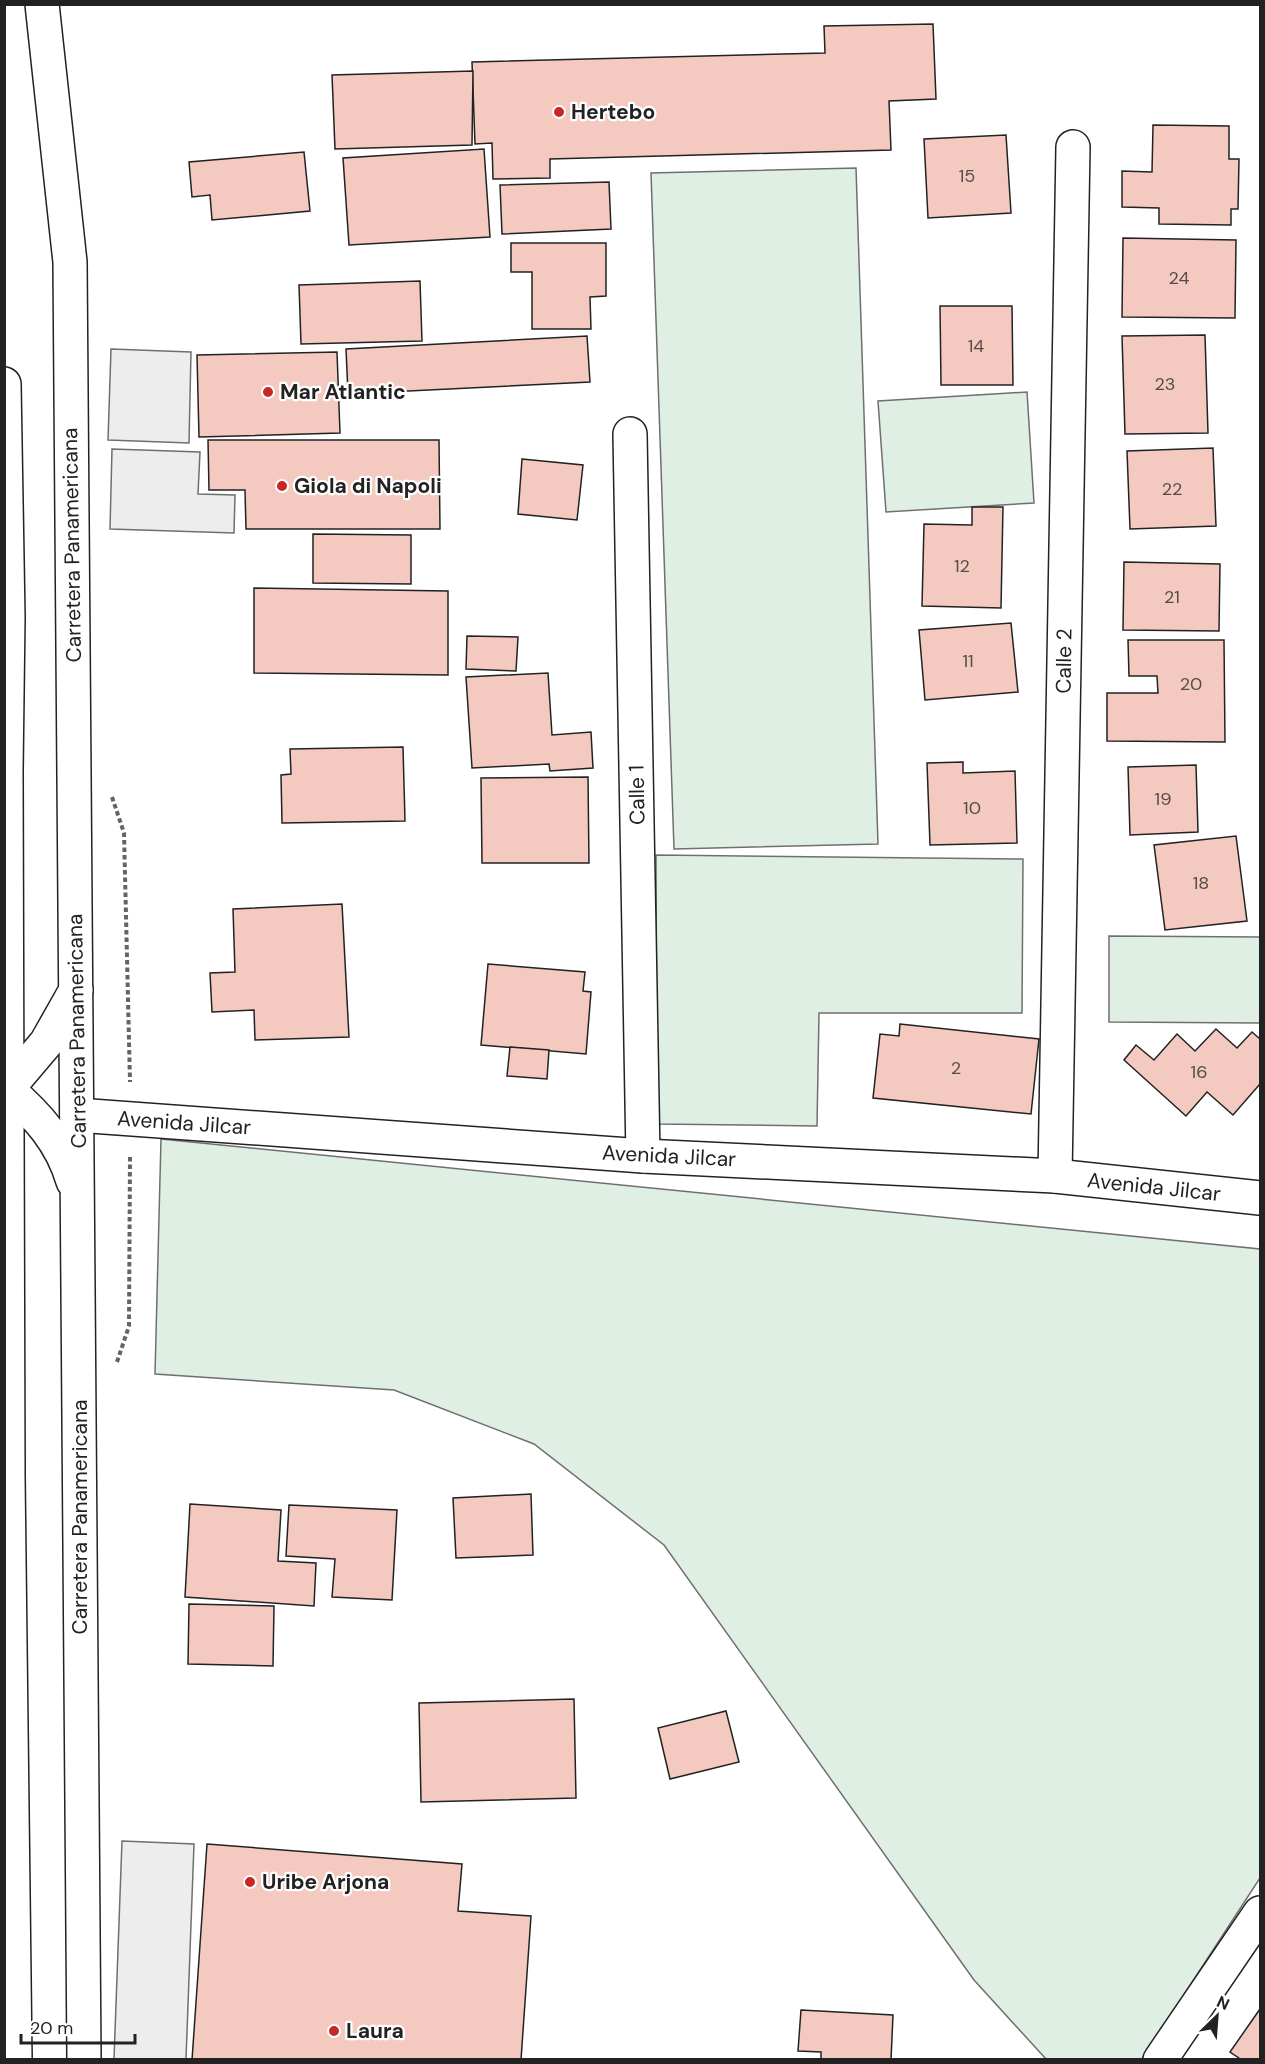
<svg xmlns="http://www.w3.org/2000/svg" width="1265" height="2064" font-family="'DM Sans',sans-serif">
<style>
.green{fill:#e0efe3;stroke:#6f6f6f;stroke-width:1.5}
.parking{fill:#ededed;stroke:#6f6f6f;stroke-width:1.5}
.building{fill:#f3c9c0;stroke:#222;stroke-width:1.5}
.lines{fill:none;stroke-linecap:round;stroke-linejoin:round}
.street-casing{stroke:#222;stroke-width:36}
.highway-casing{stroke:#222;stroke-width:36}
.path{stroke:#646464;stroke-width:4;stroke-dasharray:4.5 3;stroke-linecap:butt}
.street{stroke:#fff;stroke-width:33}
.highway{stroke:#fff;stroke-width:33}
.poi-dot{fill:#c62828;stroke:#fff;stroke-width:2}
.labels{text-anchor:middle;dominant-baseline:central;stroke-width:4.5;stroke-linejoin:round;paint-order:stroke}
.number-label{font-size:18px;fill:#564c4a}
.poi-label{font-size:21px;font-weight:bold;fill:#222;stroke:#fff;text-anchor:start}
.street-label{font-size:21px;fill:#222;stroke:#fff}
</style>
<rect width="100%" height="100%" fill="#fff"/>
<g class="green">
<path d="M 856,168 L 878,844 L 674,849 L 651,173 Z"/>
<path d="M 1027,392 L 1034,503 L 886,512 L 878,401 Z"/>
<path d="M 656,855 L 1023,859 L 1022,1013 L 819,1013 L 817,1126 L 657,1124 Z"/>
<path d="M 1109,936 L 1260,937 L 1260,1023 L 1109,1022 Z"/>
<path d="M 161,1139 L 1260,1249 L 1260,1878 L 1142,2059 L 1046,2059 L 974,1980 L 664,1545 L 534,1444 L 394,1390 L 155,1374 Z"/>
</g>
<g class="parking">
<path d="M 111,349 L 191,352 L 189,443 L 108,440 Z"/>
<path d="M 112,449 L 200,452 L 198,494 L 235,495 L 234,533 L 110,529 Z"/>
<path d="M 122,1841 L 194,1844 L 186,2059 L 114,2059 Z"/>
</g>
<g class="building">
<path d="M 933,24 L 936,99 L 889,101 L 891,150 L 550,159 L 550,178 L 493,179 L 492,143 L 475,144 L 472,62 L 825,53 L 824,26 Z"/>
<path d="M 473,71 L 472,145 L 335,149 L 332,75 Z"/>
<path d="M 1153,125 L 1229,126 L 1229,159 L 1239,159 L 1238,209 L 1231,209 L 1231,225 L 1159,224 L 1159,208 L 1122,207 L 1122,171 L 1152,172 Z"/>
<path d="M 1006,135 L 1011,213 L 928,218 L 924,139 Z"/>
<path d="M 484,149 L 490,237 L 349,245 L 343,158 Z"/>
<path d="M 304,152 L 310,211 L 212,220 L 210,195 L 192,197 L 189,162 Z"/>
<path d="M 609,182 L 611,229 L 502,234 L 500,185 Z"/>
<path d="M 1123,238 L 1236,240 L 1235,318 L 1122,317 Z"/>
<path d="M 511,243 L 606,243 L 606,296 L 590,297 L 591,329 L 532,329 L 532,272 L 511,272 Z"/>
<path d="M 420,281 L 422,341 L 301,344 L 299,285 Z"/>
<path d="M 940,306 L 1012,306 L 1013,385 L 941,385 Z"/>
<path d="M 1205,335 L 1208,433 L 1125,434 L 1122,336 Z"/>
<path d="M 587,336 L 590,382 L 348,394 L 346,349 Z"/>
<path d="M 337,352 L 340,433 L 199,437 L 197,355 Z"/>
<path d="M 208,440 L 439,440 L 440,529 L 246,529 L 245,490 L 209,490 Z"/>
<path d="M 1213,448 L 1216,526 L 1130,529 L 1127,451 Z"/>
<path d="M 522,459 L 583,465 L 577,520 L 518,514 Z"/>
<path d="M 972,507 L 1003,507 L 1001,608 L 922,606 L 924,524 L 972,525 Z"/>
<path d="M 313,534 L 411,535 L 411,584 L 313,583 Z"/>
<path d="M 1124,562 L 1220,564 L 1219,631 L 1123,630 Z"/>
<path d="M 254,588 L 448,591 L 448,675 L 254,673 Z"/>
<path d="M 1011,623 L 1018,692 L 925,700 L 919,630 Z"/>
<path d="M 467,636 L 518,637 L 516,671 L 466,669 Z"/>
<path d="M 1128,640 L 1224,640 L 1225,742 L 1107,741 L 1107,693 L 1158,693 L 1157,676 L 1129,676 Z"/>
<path d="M 548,673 L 552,735 L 591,732 L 593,768 L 550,771 L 549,764 L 472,768 L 466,677 Z"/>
<path d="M 403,747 L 405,821 L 282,823 L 281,775 L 291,774 L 290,749 Z"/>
<path d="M 963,762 L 963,773 L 1015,771 L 1017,843 L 930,845 L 927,763 Z"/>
<path d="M 1196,765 L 1198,832 L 1130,835 L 1128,767 Z"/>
<path d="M 588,777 L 589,863 L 482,863 L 481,778 Z"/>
<path d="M 1236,836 L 1247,921 L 1165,930 L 1154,845 Z"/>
<path d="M 342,904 L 349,1037 L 255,1040 L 254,1010 L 212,1012 L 210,973 L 235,972 L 233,909 Z"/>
<path d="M 488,964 L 585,972 L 583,991 L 591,992 L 586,1054 L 481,1045 Z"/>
<path d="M 900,1024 L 1039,1039 L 1031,1114 L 873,1098 L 880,1034 L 899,1036 Z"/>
<path d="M 1216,1029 L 1237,1048 L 1252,1032 L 1260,1039 L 1260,1084 L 1233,1115 L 1207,1092 L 1186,1116 L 1124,1060 L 1136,1045 L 1154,1060 L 1177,1034 L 1195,1051 Z"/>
<path d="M 510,1047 L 549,1050 L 547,1079 L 507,1076 Z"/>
<path d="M 531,1494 L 533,1555 L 456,1558 L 453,1498 Z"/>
<path d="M 190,1504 L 281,1510 L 278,1561 L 316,1563 L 314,1606 L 185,1597 Z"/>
<path d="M 289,1505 L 397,1510 L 392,1600 L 332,1597 L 335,1559 L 286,1556 Z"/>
<path d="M 189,1604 L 274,1606 L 273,1666 L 188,1664 Z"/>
<path d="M 574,1699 L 576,1798 L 421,1802 L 419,1703 Z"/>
<path d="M 726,1711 L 739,1762 L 670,1779 L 658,1728 Z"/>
<path d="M 207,1844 L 462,1864 L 458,1911 L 531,1916 L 521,2060 L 192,2060 Z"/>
<path d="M 1260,2009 L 1260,2060 L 1242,2060 L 1230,2052 Z"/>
<path d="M 801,2010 L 893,2015 L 891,2060 L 821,2060 L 821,2052 L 798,2051 Z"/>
</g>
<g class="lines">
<defs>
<g id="street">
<path d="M 630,434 L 643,1156"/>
<path d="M 77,1115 L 643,1156 L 1055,1176 L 1260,1198"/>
<path d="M 1055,1176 L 1073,147"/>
<path d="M 1160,2060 L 1260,1913"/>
</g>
<g id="highway">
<path d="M 42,4 L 70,262 L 84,2060"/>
<path d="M 4,384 L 8,617 L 6,771 L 8,1476 L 15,2060"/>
<path d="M 7,1089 C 38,1116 61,1141 73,1181"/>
<path d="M 7,1089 L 46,1043 L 76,990"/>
</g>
</defs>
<use href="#street" class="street-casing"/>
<use href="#highway" class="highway-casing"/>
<g class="path">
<path d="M 112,797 L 124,833 L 130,1082"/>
<path d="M 117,1362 L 129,1326 L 130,1155"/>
</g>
<use href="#street" class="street"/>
<use href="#highway" class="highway"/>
</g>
<g class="poi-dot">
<circle cx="559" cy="112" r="6"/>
<circle cx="268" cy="392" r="6"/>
<circle cx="282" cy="486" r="6"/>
<circle cx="250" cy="1882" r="6"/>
<circle cx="334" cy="2031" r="6"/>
</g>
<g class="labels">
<g class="number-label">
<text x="967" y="176">15</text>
<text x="1179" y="278">24</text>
<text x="976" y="346">14</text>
<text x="1165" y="384">23</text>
<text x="1172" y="489">22</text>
<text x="962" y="566">12</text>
<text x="1172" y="597">21</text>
<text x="968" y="661">11</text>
<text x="1191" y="684">20</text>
<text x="1163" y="799">19</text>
<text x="972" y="808">10</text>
<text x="1201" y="883">18</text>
<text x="956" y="1068">2</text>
<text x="1199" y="1072">16</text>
</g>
<g class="poi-label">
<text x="571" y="112">Hertebo</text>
<text x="280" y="392">Mar Atlantic</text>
<text x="294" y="486">Giola di Napoli</text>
<text x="262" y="1882">Uribe Arjona</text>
<text x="346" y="2031">Laura</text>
</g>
<g class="street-label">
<text transform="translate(72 545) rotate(-91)">Carretera Panamericana</text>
<text transform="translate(1064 661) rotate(-89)">Calle 2</text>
<text transform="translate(637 795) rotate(-91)">Calle 1</text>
<text transform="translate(77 1031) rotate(-91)">Carretera Panamericana</text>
<text transform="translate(184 1123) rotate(4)">Avenida Jilcar</text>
<text transform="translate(669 1156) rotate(3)">Avenida Jilcar</text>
<text transform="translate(1154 1187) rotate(6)">Avenida Jilcar</text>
<text transform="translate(80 1517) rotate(-90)">Carretera Panamericana</text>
</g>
</g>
<rect width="1265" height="2064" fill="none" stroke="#222222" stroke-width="12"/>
<g transform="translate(1217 2016) rotate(25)" stroke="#ffffff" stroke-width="4.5" paint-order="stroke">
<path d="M0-4.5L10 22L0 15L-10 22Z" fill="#222222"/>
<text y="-9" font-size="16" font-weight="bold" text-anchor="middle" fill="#222222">N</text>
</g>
<path d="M21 2034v9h114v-9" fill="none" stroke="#222222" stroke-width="3"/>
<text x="30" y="2034" font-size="18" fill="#222222" stroke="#ffffff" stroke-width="4.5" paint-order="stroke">20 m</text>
</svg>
